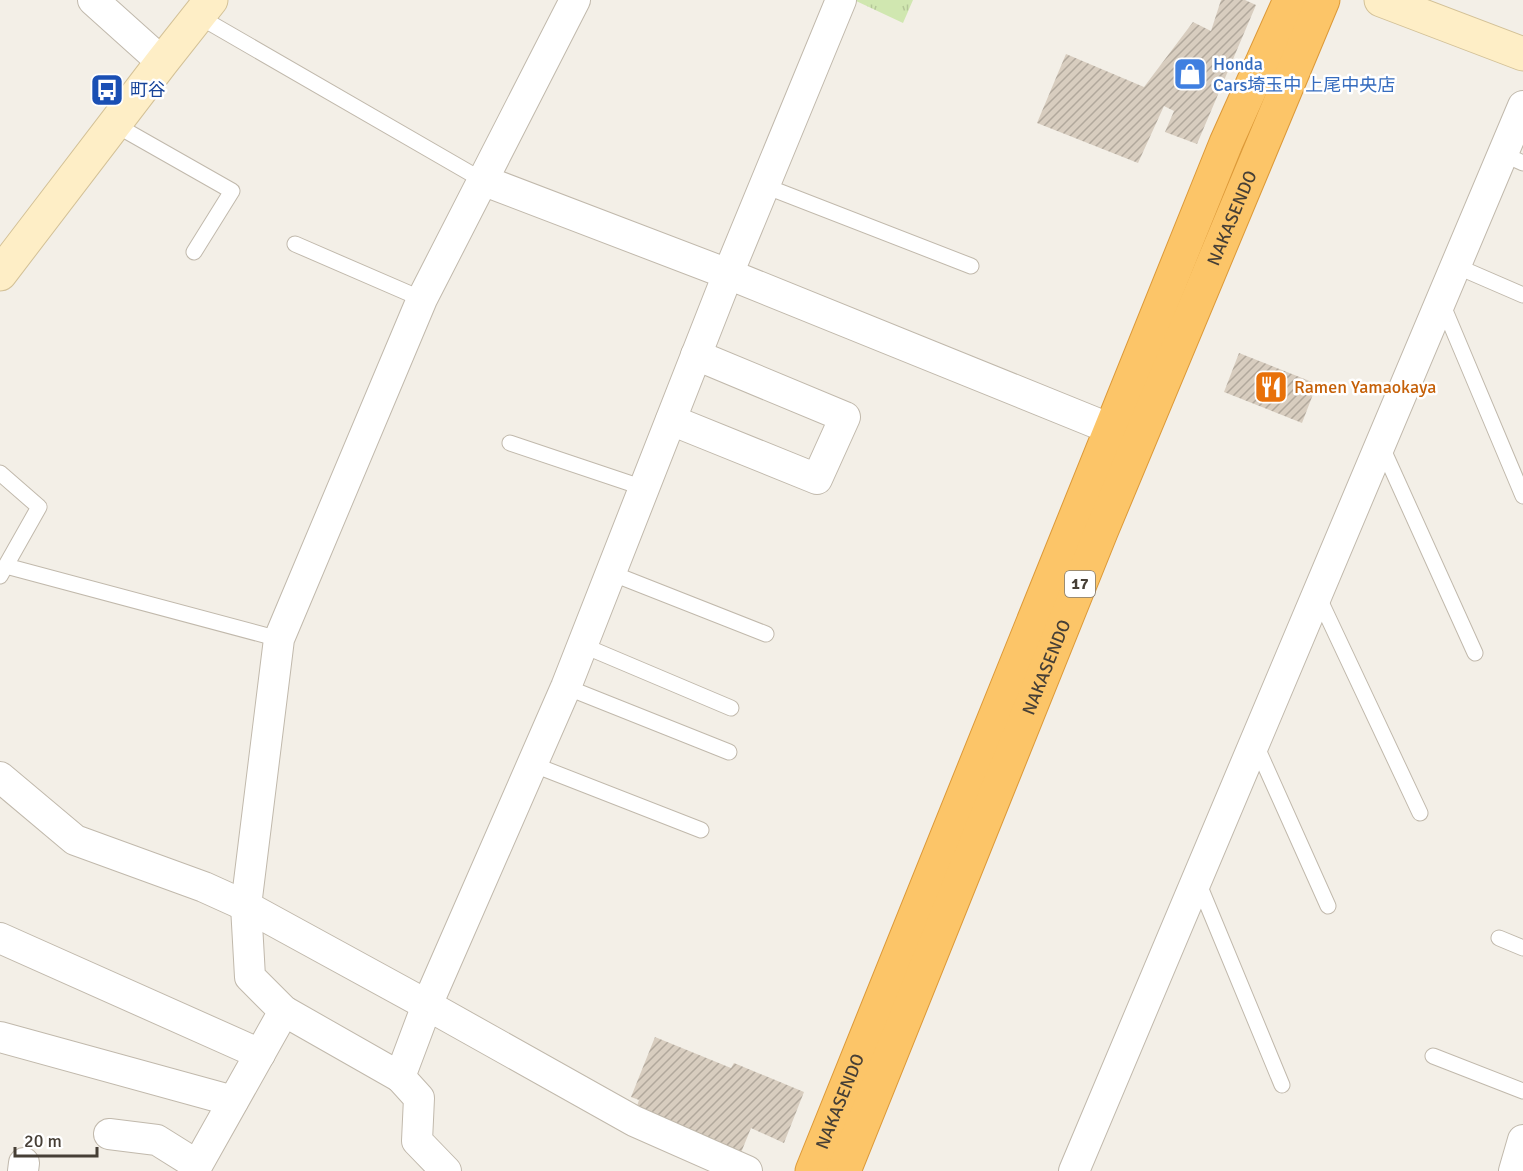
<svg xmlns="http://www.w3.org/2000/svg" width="1523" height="1171" font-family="Signika,'Noto Sans JP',sans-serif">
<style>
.grass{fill:url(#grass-tufts)}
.building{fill:url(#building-hatch)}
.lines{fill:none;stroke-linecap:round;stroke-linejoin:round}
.lane-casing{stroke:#c1b9ac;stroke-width:17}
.street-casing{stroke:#c1b9ac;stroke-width:32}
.secondary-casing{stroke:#d3c197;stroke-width:35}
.highway-casing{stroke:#dc9938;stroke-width:35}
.lane{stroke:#fff;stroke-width:15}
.street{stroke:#fff;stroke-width:30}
.secondary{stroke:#feeec6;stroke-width:33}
.highway{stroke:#fcc568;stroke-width:33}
.labels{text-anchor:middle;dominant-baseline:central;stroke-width:5;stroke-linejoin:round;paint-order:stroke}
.shield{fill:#fff;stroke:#7e7972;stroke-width:1.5}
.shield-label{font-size:16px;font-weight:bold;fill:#463f36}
.shop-label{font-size:18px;fill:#366cbe;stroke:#fff;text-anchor:start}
.transit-label{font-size:18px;fill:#164399;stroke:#fff;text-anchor:start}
.street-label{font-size:18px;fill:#463f36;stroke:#fff}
.food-label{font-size:18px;fill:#c56008;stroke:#fff;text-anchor:start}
</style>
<defs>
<pattern id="grass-tufts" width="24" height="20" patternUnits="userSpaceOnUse" patternTransform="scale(1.5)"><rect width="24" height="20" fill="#d0e7b0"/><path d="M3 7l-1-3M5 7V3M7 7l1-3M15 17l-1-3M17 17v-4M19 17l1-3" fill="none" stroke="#b4c798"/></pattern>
<pattern id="building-hatch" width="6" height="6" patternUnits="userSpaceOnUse" patternTransform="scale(1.5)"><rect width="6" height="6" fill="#d8cdbf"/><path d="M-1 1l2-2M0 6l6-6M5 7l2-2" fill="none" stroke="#b1a89c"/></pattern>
</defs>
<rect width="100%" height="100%" fill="#f3efe7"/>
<path class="grass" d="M 854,0 L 913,0 L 903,23 Z"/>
<g class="building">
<path d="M 1221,0 L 1245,0 L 1256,5 L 1197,144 L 1165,132 L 1174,111 L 1164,106 L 1138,163 L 1037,123 L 1066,54 L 1144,87 L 1193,22 L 1211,31 Z"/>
<path d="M 1239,353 L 1317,384 L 1302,423 L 1224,392 Z"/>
<path d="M 655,1037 L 731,1068 L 734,1063 L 804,1092 L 784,1143 L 751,1128 L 738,1160 L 636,1109 L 639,1100 L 631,1097 Z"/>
</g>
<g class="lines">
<defs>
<g id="lane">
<path d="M 198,16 L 482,180"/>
<path d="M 114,124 L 232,191 L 194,252"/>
<path d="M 1503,154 L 1523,163"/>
<path d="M 765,186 L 971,266"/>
<path d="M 295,244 L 422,299"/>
<path d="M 1456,266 L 1523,295"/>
<path d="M 1441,301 L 1523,496"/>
<path d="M 510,443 L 644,488"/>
<path d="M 1381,445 L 1475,653"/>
<path d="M 0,473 L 39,507 L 0,576"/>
<path d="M 6,566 L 279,639"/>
<path d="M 611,573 L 766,634"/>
<path d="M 1318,596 L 1420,813"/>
<path d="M 582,645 L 731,708"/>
<path d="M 566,687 L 729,752"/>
<path d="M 1255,743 L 1328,906"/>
<path d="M 532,764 L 701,830"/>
<path d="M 1198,882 L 1282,1085"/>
<path d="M 1499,938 L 1523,948"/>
<path d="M 1433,1056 L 1523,1091"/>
</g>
<g id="street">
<path d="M 93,0 L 162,62"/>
<path d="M 482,180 L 728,274 L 1111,429"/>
<path d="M 671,420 L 817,479 L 845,417 L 696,355"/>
<path d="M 0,777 L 75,840 L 204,887 L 246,906 L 427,1005 L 634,1121 L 747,1171"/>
<path d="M 0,938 L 260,1054"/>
<path d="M 0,1037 L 233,1101"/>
<path d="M 400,1077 L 284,1011 L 250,977 L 246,906 L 279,639 L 422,299 L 575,0"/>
<path d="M 109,1134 L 157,1140 L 197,1165"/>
<path d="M 23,1171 L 24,1163"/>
<path d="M 194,1171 L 284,1011"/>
<path d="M 446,1171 L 417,1141 L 419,1098 L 400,1077 L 427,1005 L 566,687 L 728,274 L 841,0"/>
<path d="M 1074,1171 L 1523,106"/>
<path d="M 1514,1171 L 1523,1140"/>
</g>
<g id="secondary">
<path d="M 1381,0 L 1523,54"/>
<path d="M 0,274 L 162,62 L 211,0"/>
</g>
<g id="highway">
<path id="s1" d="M 812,1171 L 1226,143 L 1290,0"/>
<path id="s2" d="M 844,1171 L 1101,532 L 1323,0"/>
</g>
</defs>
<use href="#lane" class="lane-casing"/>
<use href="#street" class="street-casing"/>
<use href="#secondary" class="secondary-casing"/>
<use href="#highway" class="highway-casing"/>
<use href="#lane" class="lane"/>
<use href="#street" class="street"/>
<use href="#secondary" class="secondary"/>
<use href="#highway" class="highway"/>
</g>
<defs>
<symbol id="shop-square" viewBox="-11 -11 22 22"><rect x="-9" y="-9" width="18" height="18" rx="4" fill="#3f7fe0" stroke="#fff"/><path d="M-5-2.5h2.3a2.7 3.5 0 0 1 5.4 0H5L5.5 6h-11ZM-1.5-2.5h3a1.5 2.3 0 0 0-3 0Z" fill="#fff"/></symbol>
<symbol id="bus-square" viewBox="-11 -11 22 22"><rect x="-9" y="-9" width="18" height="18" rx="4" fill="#1a4fb4" stroke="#fff"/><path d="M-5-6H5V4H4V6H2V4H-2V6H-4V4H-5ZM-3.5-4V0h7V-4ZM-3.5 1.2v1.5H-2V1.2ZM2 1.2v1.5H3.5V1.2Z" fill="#fff"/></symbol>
<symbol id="restaurant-square" viewBox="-11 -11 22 22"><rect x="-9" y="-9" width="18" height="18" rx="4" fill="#e8710a" stroke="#fff"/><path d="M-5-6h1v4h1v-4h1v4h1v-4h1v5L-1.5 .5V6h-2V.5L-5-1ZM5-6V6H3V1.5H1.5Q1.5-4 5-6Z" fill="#fff"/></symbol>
</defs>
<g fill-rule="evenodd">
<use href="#shop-square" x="1171" y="55" width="38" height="38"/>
<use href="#bus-square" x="88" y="71" width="38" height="38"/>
<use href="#restaurant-square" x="1252" y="368" width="38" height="38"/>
</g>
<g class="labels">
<rect class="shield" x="1065" y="571" width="30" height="26" rx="4.5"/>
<g class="shield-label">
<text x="1080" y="584">17</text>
</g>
<g class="shop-label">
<text x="1213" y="64">Honda<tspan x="1213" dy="21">Cars埼玉中 上尾中央店</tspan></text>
</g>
<g class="transit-label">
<text x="130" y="90">町谷</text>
</g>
<g class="street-label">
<text stroke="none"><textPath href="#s2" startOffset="1029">NAKASENDO</textPath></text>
<text stroke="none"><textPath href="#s2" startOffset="543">NAKASENDO</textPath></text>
<text stroke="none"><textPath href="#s1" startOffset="75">NAKASENDO</textPath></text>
</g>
<g class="food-label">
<text x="1294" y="387">Ramen Yamaokaya</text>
</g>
</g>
<path d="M15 1147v9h82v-9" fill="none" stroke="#463f36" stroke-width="3"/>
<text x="24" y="1147" font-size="18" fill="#463f36" stroke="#ffffff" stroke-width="4.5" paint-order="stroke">20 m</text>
</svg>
